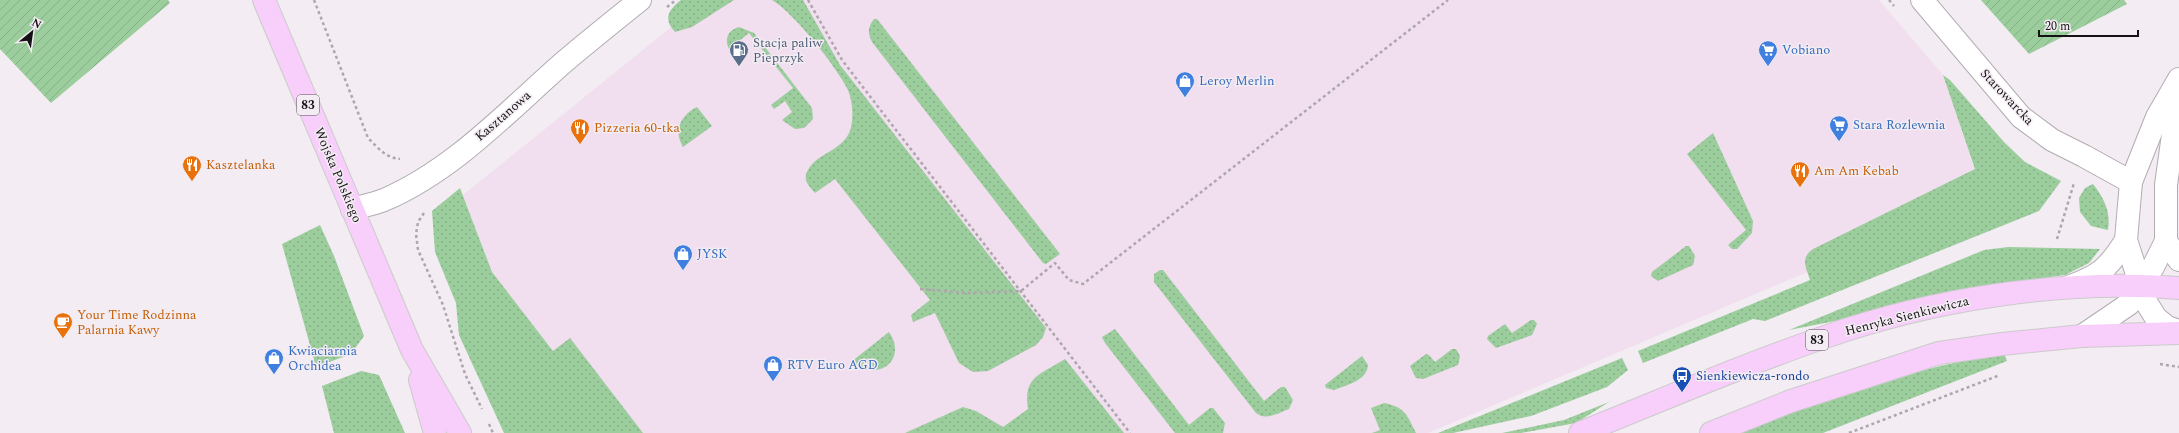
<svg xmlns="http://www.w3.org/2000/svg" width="2179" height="433" font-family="Spectral,serif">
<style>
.commercial{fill:#f1deee}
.grass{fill:url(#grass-dots)}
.garden{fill:url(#garden-furrows)}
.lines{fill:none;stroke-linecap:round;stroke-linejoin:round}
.street-casing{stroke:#b2acb2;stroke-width:24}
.primary-casing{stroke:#cbcbcb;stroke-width:24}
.path{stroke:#ada7ad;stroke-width:2.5;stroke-dasharray:3 3;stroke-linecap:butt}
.street{stroke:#fff;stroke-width:22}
.primary{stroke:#f8cefb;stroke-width:22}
.labels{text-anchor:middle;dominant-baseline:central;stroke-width:3;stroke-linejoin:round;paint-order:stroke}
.shield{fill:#f3ecf3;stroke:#575357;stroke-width:1}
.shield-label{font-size:12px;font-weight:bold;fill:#141214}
.service-label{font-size:13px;fill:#4e5e75;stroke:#f3ecf3;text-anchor:start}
.shop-label{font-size:13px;fill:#366cbe;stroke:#f3ecf3;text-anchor:start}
.street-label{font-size:13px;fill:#141214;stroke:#f3ecf3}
.food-label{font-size:13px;fill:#c56008;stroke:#f3ecf3;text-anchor:start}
.transit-label{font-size:13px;fill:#164399;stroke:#f3ecf3;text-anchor:start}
</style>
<defs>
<pattern id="grass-dots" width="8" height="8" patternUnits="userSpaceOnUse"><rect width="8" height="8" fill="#9bcd9d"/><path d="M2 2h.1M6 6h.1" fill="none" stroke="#85af86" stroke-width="1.8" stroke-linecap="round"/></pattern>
<pattern id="garden-furrows" width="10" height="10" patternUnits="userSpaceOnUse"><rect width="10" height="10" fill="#9bcd9d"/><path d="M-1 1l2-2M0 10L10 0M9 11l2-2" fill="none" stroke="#85af86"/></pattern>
</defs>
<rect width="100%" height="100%" fill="#f3ecf3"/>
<path class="commercial" d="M 705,0 L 1879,0 L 1943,75 L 1984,197 L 1428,433 L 617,433 L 492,272 L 463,195 Z"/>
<g class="grass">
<path d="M 681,0 L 734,0 L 692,27 L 675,32 C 663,19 668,10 681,0 Z"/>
<path d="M 772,0 L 803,0 L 840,65 L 1046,328 L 1043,337 L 1036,345 L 988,371 L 973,372 L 959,363 L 935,313 L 913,322 L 911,315 L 930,300 L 835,179 L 815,193 C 809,186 802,180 808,170 C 817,153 842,151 850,131 C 854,119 853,102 848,90 C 837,67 793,12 772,0 Z"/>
<path d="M 874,19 L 877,19 L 1060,254 L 1046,264 L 1043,263 L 872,42 C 868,33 867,28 874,19 Z"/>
<path d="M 739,27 L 754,33 L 812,108 L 813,119 L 804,128 L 795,129 L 782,120 L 792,112 L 785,101 L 774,109 L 771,105 L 793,88 L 749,33 L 729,49 C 724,39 728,30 739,27 Z"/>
<path d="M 1943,75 L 1950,80 L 2004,142 L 2025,162 L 2061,181 L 2039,211 L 1765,321 L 1753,319 L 1643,363 L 1638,351 L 1810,280 C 1806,267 1800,258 1813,249 L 1975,169 Z"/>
<path d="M 697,107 L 712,126 L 683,147 C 673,130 681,115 697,107 Z"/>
<path d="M 1713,133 L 1753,221 L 1752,233 L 1737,249 L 1732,249 L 1728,245 L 1746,230 L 1687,154 Z"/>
<path d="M 2093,184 C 2104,198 2111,212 2108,230 L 2091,226 L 2080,212 L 2079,198 L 2085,188 Z"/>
<path d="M 460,188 L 492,272 L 553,351 L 570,338 L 643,433 L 504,433 L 459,335 L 456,303 L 435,252 L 432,211 Z"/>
<path d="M 320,225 L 334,256 L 364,336 L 351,354 L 316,367 L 282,244 Z"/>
<path d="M 1686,246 L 1689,246 L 1695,256 L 1693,265 L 1658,281 L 1651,276 L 1652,272 Z"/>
<path d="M 2008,247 L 2100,249 L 2089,263 L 2065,275 L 1991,285 L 1840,320 L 1789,330 L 1984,250 Z"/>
<path d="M 1160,270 L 1163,270 L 1264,401 L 1281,387 L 1285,387 L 1293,400 L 1289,409 C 1278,413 1266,421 1256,413 L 1154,282 L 1154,274 Z"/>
<path d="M 1531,320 L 1534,320 L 1537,324 L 1532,335 L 1496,348 L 1487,339 L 1488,336 L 1505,324 L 1512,333 Z"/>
<path d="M 1115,329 L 1189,425 L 1210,408 L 1213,408 L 1225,423 L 1223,433 L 1175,433 L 1105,343 L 1102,337 Z"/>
<path d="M 889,332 C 908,360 878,383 851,362 Z"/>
<path d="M 1452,349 L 1456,349 L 1460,356 L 1458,365 L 1423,379 L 1416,378 L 1410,366 L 1426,354 L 1429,355 L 1435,362 Z"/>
<path d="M 2004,354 L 2007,361 L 1823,433 L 1737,433 C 1823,399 1913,367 2004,354 Z"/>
<path d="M 1362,356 L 1368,365 C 1367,381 1346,385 1334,390 L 1326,388 L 1325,385 Z"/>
<path d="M 1622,358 L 1628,370 L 1607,387 L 1531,416 L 1453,433 L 1438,433 Z"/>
<path d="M 1065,359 L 1124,433 L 905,433 L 963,407 L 976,411 L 1003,427 L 1028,409 C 1023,376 1040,375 1065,359 Z"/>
<path d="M 361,371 L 379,375 L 405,433 L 334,433 L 322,386 Z"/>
<path d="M 1609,402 L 1576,423 L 1521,433 L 1502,433 L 1564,420 Z"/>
<path d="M 1384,403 C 1405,407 1407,415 1416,433 L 1372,433 L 1380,430 L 1371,408 Z"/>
</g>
<g class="garden">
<path d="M 0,0 L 168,0 L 170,3 L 51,103 L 0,49 Z"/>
<path d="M 1981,0 L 2124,0 L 2127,4 L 2029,54 Z"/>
</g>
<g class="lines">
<defs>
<g id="street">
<path d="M 1922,0 L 2021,117 L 2052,140 L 2084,156 L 2131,182"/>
<path d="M 2179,79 L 2157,117 L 2131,182 L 2126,240 L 2146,302 L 2156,318 L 2167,327 L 2179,331"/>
<path d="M 352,209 C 363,206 374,204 384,200 C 454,170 508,111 564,62 C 589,41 615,20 640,0"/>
<path d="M 2166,241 L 2179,260"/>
<path d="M 2068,287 C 2099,276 2108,269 2126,240"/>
<path d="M 2082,336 L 2129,304 L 2153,267 L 2166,241 L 2166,185 L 2179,91"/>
</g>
<g id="primary">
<path d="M 264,0 L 412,350 L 460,433"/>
<path d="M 420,380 L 435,433"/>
<path d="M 1580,433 C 1660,401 1740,366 1822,338 C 1932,299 2062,279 2179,288"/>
<path d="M 1711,433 L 1791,401 L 1939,353 L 2002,344 L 2082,336 L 2179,333"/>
</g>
</defs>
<use href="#street" class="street-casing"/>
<use href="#primary" class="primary-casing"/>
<g class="path">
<path d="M 314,0 L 368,138 C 378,148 386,158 400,159"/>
<path d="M 808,0 L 842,60 L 1130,433"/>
<path d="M 1889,0 L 1894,6"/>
<path d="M 667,7 L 676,0"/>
<path d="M 424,213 L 418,222 L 416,234 L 418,250 L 443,305 L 465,374 L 482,409"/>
<path d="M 2057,239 L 2074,183"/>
<path d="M 920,289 L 966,293 L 1021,291 L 1055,263 L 1069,280 L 1083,284 L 1448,0"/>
<path d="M 2160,364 L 2179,367"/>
<path d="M 489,424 L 493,433"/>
<path d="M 1849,433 L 2000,375"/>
</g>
<use href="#street" class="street"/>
<use href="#primary" class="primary"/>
</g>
<defs>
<symbol id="fuel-pin" viewBox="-11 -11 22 30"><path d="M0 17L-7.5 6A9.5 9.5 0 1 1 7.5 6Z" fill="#5c6f8a" stroke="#f3ecf3"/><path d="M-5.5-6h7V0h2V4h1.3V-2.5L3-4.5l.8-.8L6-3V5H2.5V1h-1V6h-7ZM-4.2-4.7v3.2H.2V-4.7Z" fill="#fff"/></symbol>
<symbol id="supermarket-pin" viewBox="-11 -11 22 30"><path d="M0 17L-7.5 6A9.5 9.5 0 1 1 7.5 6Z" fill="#3f7fe0" stroke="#f3ecf3"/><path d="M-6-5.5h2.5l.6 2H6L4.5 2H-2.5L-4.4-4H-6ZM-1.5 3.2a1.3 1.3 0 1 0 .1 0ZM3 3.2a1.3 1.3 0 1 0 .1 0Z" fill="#fff"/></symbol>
<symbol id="shop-pin" viewBox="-11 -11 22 30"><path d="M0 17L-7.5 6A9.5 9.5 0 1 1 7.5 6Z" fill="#3f7fe0" stroke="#f3ecf3"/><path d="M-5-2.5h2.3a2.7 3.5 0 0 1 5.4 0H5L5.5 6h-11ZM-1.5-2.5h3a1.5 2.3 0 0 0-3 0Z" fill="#fff"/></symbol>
<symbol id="restaurant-pin" viewBox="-11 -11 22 30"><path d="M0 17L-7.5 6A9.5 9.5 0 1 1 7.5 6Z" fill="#e8710a" stroke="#f3ecf3"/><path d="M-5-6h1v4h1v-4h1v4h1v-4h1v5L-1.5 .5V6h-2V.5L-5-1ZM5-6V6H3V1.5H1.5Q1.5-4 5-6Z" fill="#fff"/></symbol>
<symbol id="cafe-pin" viewBox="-11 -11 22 30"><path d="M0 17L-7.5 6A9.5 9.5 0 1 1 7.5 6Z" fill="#e8710a" stroke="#f3ecf3"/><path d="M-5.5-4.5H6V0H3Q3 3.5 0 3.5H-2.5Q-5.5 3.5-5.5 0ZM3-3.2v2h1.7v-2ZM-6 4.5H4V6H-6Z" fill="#fff"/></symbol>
<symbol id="bus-pin" viewBox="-11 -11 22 30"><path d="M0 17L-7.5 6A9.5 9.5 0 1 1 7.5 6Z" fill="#1a4fb4" stroke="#f3ecf3"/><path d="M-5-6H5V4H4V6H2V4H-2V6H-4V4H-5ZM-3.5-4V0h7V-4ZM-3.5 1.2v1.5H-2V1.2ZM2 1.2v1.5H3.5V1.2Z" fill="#fff"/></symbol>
</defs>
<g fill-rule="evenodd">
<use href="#fuel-pin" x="728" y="39" width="22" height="30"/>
<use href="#supermarket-pin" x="1757" y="39" width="22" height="30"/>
<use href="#shop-pin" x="1174" y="70" width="22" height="30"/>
<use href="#supermarket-pin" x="1828" y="114" width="22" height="30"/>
<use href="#restaurant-pin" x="569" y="117" width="22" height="30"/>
<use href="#restaurant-pin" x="181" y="154" width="22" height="30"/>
<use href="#restaurant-pin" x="1789" y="160" width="22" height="30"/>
<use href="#shop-pin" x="672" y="243" width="22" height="30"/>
<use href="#cafe-pin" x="52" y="311" width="22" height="30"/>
<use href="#shop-pin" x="263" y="347" width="22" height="30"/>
<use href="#shop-pin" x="762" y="354" width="22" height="30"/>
<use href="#bus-pin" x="1671" y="365" width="22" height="30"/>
</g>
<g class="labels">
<g class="shield">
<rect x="297" y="95" width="22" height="20" rx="3"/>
<rect x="1806" y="330" width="22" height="20" rx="3"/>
</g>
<g class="shield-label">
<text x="308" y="105">83</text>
<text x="1817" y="340">83</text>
</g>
<g class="service-label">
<text x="753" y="43">Stacja paliw<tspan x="753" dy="15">Pieprzyk</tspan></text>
</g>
<g class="shop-label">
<text x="1782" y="50">Vobiano</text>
<text x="1199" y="81">Leroy Merlin</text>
<text x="1853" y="125">Stara Rozlewnia</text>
<text x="697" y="254">JYSK</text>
<text x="288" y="351">Kwiaciarnia<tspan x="288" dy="15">Orchidea</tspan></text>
<text x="787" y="365">RTV Euro AGD</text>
</g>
<g class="street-label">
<text transform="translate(2007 97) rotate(47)">Starowarcka</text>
<text transform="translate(503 116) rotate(-41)">Kasztanowa</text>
<text transform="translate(338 175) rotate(67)">Wojska Polskiego</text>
<text transform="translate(1907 316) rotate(-14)">Henryka Sienkiewicza</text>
</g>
<g class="food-label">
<text x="594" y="128">Pizzeria 60-tka</text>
<text x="206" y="165">Kasztelanka</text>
<text x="1814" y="171">Am Am Kebab</text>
<text x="77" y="315">Your Time Rodzinna<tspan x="77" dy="15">Palarnia Kawy</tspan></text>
</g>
<g class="transit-label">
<text x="1696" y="376">Sienkiewicza-rondo</text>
</g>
</g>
<g transform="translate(32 32) rotate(29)" stroke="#f3ecf3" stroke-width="3" paint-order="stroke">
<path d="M0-3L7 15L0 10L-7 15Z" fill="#141214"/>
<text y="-6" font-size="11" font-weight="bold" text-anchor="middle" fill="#141214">N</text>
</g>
<path d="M2039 30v6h99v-6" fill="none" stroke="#141214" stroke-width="2"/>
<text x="2045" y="30" font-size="12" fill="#141214" stroke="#f3ecf3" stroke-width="3" paint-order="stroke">20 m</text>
</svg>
